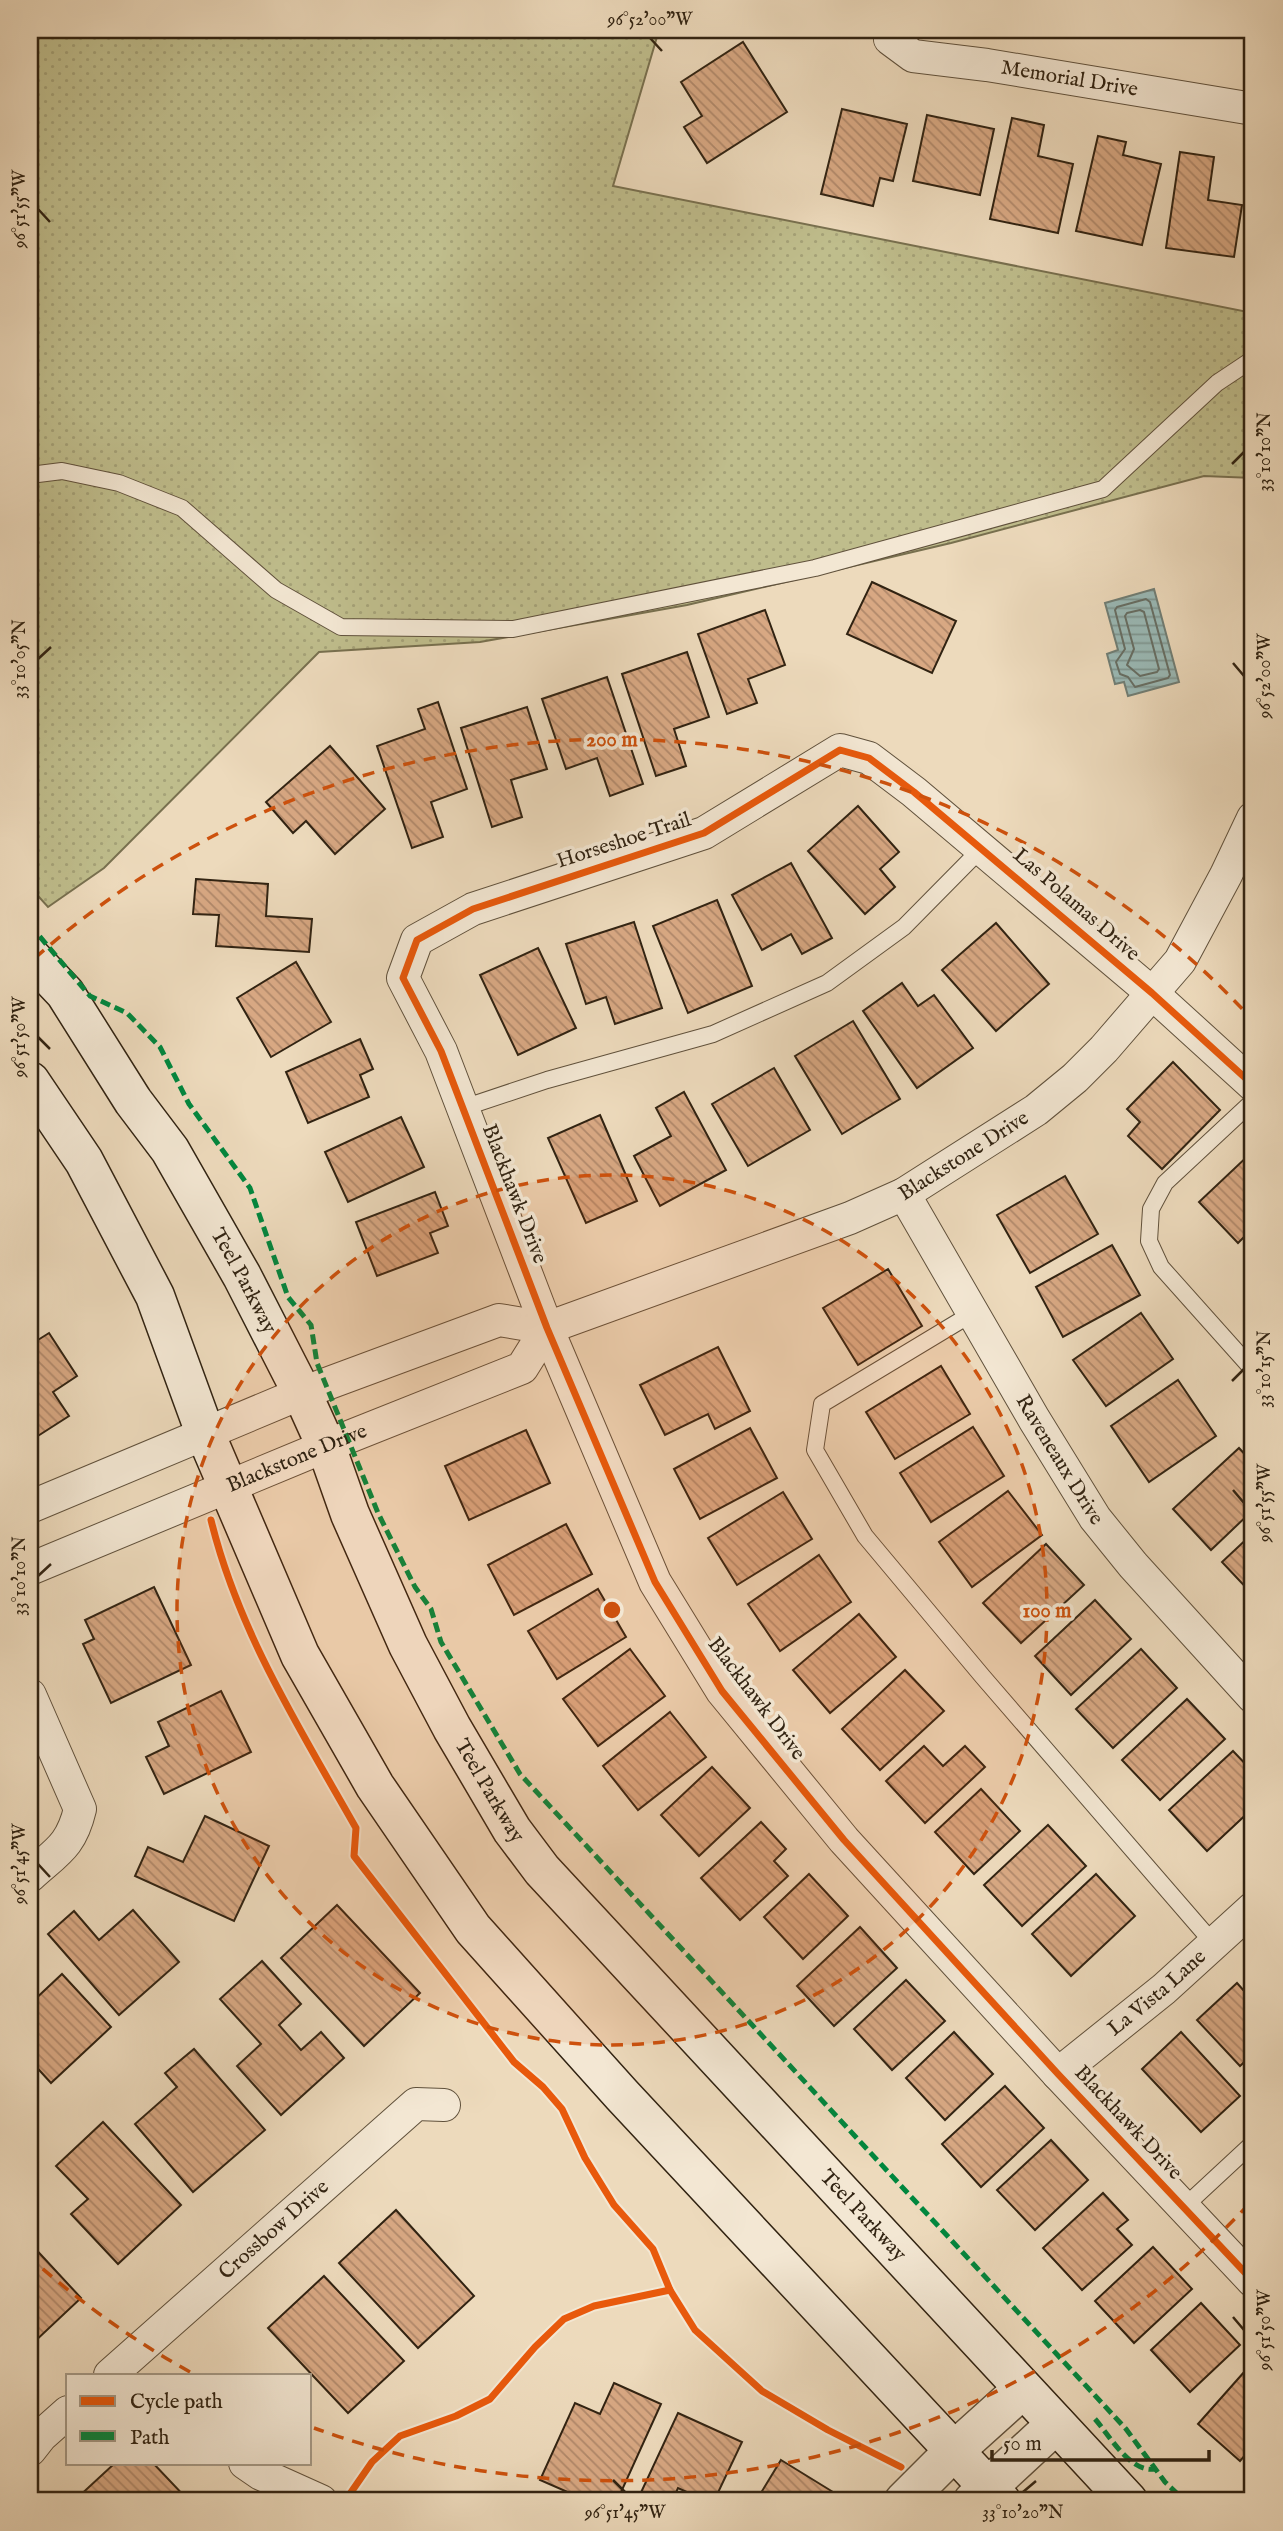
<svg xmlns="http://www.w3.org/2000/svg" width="1283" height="2531" font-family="'IM FELL English',serif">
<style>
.grass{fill:url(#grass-dots);stroke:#78704f;stroke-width:2}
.water{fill:url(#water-rules);stroke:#707e75;stroke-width:2}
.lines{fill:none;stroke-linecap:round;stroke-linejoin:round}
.shore{stroke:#666e64;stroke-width:2}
.building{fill:url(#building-back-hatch);stroke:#312312;stroke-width:2}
.service-casing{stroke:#60513c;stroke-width:18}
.minor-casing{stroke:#60513c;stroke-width:34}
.tertiary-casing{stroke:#60513c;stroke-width:41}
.secondary-casing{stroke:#312312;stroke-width:41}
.service{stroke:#f3e7d3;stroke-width:16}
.minor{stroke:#f3e7d3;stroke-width:32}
.tertiary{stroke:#f3e7d3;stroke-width:38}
.secondary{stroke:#f3e7d3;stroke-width:38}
.quiet{stroke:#00873e;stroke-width:5;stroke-dasharray:10 5;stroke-linecap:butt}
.cycleway-casing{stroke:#f3e7d3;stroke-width:11}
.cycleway{stroke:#e8590c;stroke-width:7}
.ticks{fill:none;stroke:#312312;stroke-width:2.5}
.ring{fill:none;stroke:#cd510d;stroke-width:3.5;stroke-dasharray:12 9}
.labels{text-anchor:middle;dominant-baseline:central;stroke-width:7;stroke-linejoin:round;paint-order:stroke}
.street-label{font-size:21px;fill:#312312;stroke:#f3e7d3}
.centre{fill:#cd510d;stroke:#f3e7d3;stroke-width:3.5}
.ring-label{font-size:21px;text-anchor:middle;font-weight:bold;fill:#cd510d;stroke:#f3e7d3;stroke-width:7;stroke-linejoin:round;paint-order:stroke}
.neatline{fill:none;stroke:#312312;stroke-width:2.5}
.ticks-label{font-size:18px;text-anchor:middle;fill:#312312}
</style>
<defs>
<pattern id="grass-dots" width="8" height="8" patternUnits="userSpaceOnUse" patternTransform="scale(1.75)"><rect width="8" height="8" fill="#bfbd8c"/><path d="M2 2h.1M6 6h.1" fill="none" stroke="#a5a278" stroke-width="1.8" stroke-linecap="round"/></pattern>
<pattern id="water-rules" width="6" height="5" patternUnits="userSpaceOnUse" patternTransform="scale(1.75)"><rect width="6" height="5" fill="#9abab7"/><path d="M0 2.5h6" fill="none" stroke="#7e9793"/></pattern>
<pattern id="building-back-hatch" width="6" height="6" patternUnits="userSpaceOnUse" patternTransform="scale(1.75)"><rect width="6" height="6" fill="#d8a883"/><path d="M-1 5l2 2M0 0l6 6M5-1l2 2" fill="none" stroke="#b0886a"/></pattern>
</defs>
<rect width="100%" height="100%" fill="#eddabc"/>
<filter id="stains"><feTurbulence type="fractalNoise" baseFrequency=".00286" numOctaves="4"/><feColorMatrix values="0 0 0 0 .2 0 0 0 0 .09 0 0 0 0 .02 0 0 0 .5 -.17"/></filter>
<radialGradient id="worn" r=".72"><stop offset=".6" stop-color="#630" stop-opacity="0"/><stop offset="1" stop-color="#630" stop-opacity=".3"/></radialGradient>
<path class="grass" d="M 30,30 L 659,30 L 613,186 L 1253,313 L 1253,478 L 1204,476 L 951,543 L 687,605 L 480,642 L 319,652 L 104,868 L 48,907 L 30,887 Z"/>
<path class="water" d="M 1154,589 L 1179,682 L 1128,696 L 1124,682 L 1115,684 L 1107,654 L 1118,650 L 1105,603 Z"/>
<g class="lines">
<g class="shore">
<path d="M 1146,599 L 1150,602 L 1170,675 L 1168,678 L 1135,687 L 1128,677 L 1120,674 L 1116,662 L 1125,649 L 1115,610 L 1117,607 Z"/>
<path d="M 1140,610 L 1144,612 L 1159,669 L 1157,672 L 1140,676 L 1127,665 L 1134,649 L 1125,616 L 1127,613 Z"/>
</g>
</g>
<g class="building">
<path d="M 743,42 L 787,112 L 707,163 L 684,127 L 702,116 L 681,82 Z"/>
<path d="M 842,109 L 907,124 L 893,181 L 880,178 L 873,206 L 821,194 Z"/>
<path d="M 927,115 L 994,129 L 980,195 L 913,181 Z"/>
<path d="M 1012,118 L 1044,125 L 1038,156 L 1073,164 L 1058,233 L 990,219 Z"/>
<path d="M 1098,136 L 1126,142 L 1123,155 L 1161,164 L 1142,245 L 1076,231 Z"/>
<path d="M 1180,152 L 1214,157 L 1208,200 L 1242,205 L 1234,257 L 1166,248 Z"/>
<path d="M 1253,231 L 1253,260 L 1248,259 Z"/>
<path d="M 872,582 L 956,621 L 932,673 L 847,634 Z"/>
<path d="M 765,610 L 785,665 L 748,679 L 757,703 L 727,714 L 698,634 Z"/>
<path d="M 687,652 L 709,717 L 674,729 L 686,766 L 656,776 L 622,674 Z"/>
<path d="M 607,677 L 643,784 L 610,796 L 597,758 L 566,769 L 542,699 Z"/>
<path d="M 438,702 L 467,789 L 431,802 L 443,837 L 412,848 L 377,746 L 425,729 L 418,709 Z"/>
<path d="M 527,707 L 547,769 L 511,780 L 522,817 L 492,827 L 461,728 Z"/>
<path d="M 330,746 L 385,809 L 335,854 L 306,821 L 293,833 L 266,802 Z"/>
<path d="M 858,806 L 899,852 L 880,869 L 895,887 L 865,914 L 808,851 Z"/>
<path d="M 791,863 L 832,938 L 802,954 L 791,934 L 762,950 L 732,895 Z"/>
<path d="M 196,879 L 268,884 L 266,916 L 312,919 L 309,952 L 216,946 L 219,915 L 193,914 Z"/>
<path d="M 717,900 L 752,986 L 688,1013 L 653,926 Z"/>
<path d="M 634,922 L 662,1008 L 615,1024 L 606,997 L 586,1004 L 566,944 Z"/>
<path d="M 996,923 L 1049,984 L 996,1031 L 942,970 Z"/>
<path d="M 538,948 L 576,1028 L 518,1055 L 480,975 Z"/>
<path d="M 296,962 L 331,1022 L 271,1057 L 237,998 Z"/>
<path d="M 902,983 L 918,1006 L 934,995 L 973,1048 L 917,1088 L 863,1011 Z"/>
<path d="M 853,1021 L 900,1099 L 842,1134 L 795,1056 Z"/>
<path d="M 360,1039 L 373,1069 L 360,1075 L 369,1097 L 308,1123 L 286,1072 Z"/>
<path d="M 1173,1062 L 1220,1110 L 1162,1169 L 1128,1136 L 1140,1122 L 1127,1109 Z"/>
<path d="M 774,1068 L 810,1130 L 748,1166 L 712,1104 Z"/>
<path d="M 684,1092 L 726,1170 L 660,1206 L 634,1156 L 671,1136 L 656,1108 Z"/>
<path d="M 600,1115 L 637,1201 L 586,1223 L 548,1138 Z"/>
<path d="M 401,1117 L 424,1167 L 348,1202 L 325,1152 Z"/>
<path d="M 1253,1151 L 1253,1228 L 1238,1243 L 1199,1202 Z"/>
<path d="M 1065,1176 L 1098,1234 L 1030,1273 L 997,1215 Z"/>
<path d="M 435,1192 L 448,1226 L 430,1233 L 438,1253 L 377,1276 L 356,1222 Z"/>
<path d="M 1112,1245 L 1140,1295 L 1063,1337 L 1036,1287 Z"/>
<path d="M 888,1269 L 922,1326 L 858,1365 L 823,1308 Z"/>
<path d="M 1141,1313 L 1173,1359 L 1106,1406 L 1073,1360 Z"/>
<path d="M 49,1333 L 77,1376 L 53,1392 L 69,1416 L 30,1441 L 30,1345 Z"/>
<path d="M 718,1347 L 750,1411 L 715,1429 L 708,1414 L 665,1435 L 640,1385 Z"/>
<path d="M 941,1366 L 970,1414 L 895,1459 L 866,1412 Z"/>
<path d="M 1178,1380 L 1216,1436 L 1149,1482 L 1111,1426 Z"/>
<path d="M 973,1427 L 1004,1476 L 931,1522 L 900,1473 Z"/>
<path d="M 750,1428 L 777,1478 L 700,1519 L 674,1469 Z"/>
<path d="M 526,1430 L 550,1483 L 469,1520 L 445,1466 Z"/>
<path d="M 1239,1448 L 1253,1463 L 1253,1510 L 1211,1550 L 1173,1509 Z"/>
<path d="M 1008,1491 L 1042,1535 L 972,1587 L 939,1542 Z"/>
<path d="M 783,1492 L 812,1539 L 737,1585 L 708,1538 Z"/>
<path d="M 566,1524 L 592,1574 L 514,1615 L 488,1565 Z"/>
<path d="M 1253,1533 L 1253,1595 L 1222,1562 Z"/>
<path d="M 1046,1544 L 1084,1585 L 1021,1643 L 983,1603 Z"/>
<path d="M 819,1555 L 851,1602 L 780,1651 L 748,1604 Z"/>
<path d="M 154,1587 L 191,1665 L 111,1703 L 83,1644 L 94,1639 L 85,1620 Z"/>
<path d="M 598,1589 L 626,1637 L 557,1679 L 528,1631 Z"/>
<path d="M 1095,1600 L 1131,1639 L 1071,1695 L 1035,1656 Z"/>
<path d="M 859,1614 L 896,1657 L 830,1713 L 793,1670 Z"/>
<path d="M 630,1649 L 665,1696 L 598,1746 L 563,1699 Z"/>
<path d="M 1141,1649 L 1177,1688 L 1113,1748 L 1076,1709 Z"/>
<path d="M 905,1670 L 944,1711 L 880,1770 L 842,1729 Z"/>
<path d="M 221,1691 L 251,1752 L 164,1794 L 146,1757 L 169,1746 L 158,1722 Z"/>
<path d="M 1187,1699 L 1225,1739 L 1160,1800 L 1122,1760 Z"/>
<path d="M 670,1712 L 706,1757 L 638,1810 L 603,1766 Z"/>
<path d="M 924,1746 L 943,1766 L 965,1746 L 985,1767 L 925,1823 L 886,1781 Z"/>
<path d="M 1233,1751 L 1253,1772 L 1253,1808 L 1207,1851 L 1169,1810 Z"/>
<path d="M 712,1767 L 750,1808 L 699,1856 L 661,1815 Z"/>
<path d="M 981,1789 L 1020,1831 L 974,1874 L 935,1832 Z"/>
<path d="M 205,1816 L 269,1846 L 234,1921 L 135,1876 L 148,1847 L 183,1862 Z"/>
<path d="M 761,1822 L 786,1849 L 774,1861 L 788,1876 L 740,1920 L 701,1878 Z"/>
<path d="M 1048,1825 L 1086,1866 L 1022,1926 L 984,1885 Z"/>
<path d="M 809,1874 L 848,1916 L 803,1959 L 764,1917 Z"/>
<path d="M 1096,1874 L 1135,1916 L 1071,1976 L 1032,1934 Z"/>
<path d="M 337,1905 L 420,1993 L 364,2046 L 281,1958 Z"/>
<path d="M 133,1910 L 179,1962 L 119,2015 L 48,1934 L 74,1911 L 99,1940 Z"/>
<path d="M 860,1927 L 897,1968 L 834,2026 L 797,1986 Z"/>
<path d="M 262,1961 L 301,2004 L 279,2025 L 301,2050 L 321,2032 L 344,2058 L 281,2115 L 237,2066 L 261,2044 L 220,1999 Z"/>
<path d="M 62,1974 L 111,2027 L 51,2083 L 30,2060 L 30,2004 Z"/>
<path d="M 906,1980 L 945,2021 L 892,2070 L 854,2029 Z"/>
<path d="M 1237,1983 L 1253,2001 L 1253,2054 L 1240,2066 L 1197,2020 Z"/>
<path d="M 954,2032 L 993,2074 L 945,2120 L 906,2078 Z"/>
<path d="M 1181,2032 L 1240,2096 L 1201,2132 L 1142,2069 Z"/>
<path d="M 194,2049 L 265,2130 L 193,2192 L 135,2124 L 177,2087 L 165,2073 Z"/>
<path d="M 1005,2086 L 1044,2128 L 981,2187 L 942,2144 Z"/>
<path d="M 103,2122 L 181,2205 L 118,2264 L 71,2214 L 88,2199 L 56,2166 Z"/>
<path d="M 1051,2140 L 1088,2180 L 1035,2230 L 997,2190 Z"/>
<path d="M 1103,2193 L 1128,2220 L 1117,2229 L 1132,2245 L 1082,2290 L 1043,2248 Z"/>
<path d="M 396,2210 L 474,2296 L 418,2348 L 339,2263 Z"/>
<path d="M 30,2243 L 81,2298 L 30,2346 Z"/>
<path d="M 1153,2247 L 1192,2289 L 1134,2343 L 1095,2301 Z"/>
<path d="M 324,2276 L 404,2361 L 348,2413 L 268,2328 Z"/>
<path d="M 1201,2303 L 1240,2345 L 1190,2392 L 1151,2350 Z"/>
<path d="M 1253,2362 L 1253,2446 L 1240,2461 L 1198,2424 Z"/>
<path d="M 614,2383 L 661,2404 L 617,2501 L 588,2501 L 540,2480 L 575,2403 L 600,2414 Z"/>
<path d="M 678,2413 L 742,2442 L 714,2501 L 707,2501 L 678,2488 L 672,2501 L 637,2501 Z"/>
<path d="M 781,2460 L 846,2500 L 846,2501 L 756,2501 Z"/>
<path d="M 115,2463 L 153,2463 L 189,2501 L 78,2501 L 76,2499 Z"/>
</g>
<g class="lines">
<defs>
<g id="service">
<path d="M 30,475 L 62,471 L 119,483 L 182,508 L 276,590 L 341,627 L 513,629 L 815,568 L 1103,489 L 1217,383 L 1253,359"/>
<path d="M 1253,1101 L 1165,1183 L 1151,1209 L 1149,1241 L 1161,1267 L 1253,1370"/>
<path d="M 463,1108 L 547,1080 L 713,1034 L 827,983 L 904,927 L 982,848"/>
<path d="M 973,1313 L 822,1404 L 815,1450 L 865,1536 L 983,1677 L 1214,1944"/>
<path d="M 1184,2207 L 1253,2143"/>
</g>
<g id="minor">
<path id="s1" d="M 892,30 L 890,39 L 913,56 L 987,65 L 1253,109"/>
<path d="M 1253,1085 L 1152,993 L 914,792 L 869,758 L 840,750 L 704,833 L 473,909 L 417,940 L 403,978 L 441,1051 L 547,1328 L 655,1582 L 722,1691 L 844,1840 L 1058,2074 L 1253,2281"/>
<path id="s2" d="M 904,1194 L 1034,1419 L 1095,1518 L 1133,1565 L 1253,1697"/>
<path id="s3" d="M 30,1507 L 302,1393 L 499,1320 L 547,1328 L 850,1218 L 904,1194 L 1036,1110 L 1075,1078 L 1104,1049 L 1180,961 L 1226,875 L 1253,818"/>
<path id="s4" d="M 30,1569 L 326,1446 L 522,1368 L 547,1328"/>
<path d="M 30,1695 L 80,1809 C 71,1847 56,1852 30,1876"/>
<path id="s5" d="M 1058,2074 L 1164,1989 L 1253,1908"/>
<path id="s6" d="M 110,2375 L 416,2104 L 444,2105"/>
<path d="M 30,2450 L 41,2436 L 68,2412"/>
<path d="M 245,2463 L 261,2474 L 321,2501"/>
</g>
<g id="tertiary">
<path d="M 904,2501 L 954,2451 L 1023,2389"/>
<path d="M 973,2501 L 1056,2424"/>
</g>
<g id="secondary">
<path id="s7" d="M 30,956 L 65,993 L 133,1101 L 170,1150 L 242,1276 L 302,1393 L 326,1446 L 350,1514 L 408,1645 L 452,1728 L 512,1830 L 542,1870 L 1128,2501"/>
<path d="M 30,1081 L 84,1161 L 155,1296 L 205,1433 L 300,1655 L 375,1786 L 473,1929 L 622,2095 L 1001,2501"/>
</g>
</defs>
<use href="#service" class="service-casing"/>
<use href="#minor" class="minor-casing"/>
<use href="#tertiary" class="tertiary-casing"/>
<use href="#secondary" class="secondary-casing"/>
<use href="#service" class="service"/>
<use href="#minor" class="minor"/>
<use href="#tertiary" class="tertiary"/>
<use href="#secondary" class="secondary"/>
<g class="quiet">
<path d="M 30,925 L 90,996 L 127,1013 L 160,1047 L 189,1104 L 250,1188 L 288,1297 L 311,1325 L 317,1363 L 378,1513 L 415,1587 L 431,1609 L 441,1642 L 520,1774 L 1126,2429 L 1165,2482 L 1185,2501"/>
<path d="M 1095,2419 C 1110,2436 1130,2473 1155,2469"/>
</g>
<defs>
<g id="cycleway">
<path d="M 1253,1085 L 1152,993 L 914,792 L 869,758 L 840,750 L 704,833 L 473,909 L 417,940 L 403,978 L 441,1051 L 547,1328 L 655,1582 L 722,1691 L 844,1840 L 1058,2074 L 1253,2281"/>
<path d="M 211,1520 C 238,1631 300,1729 356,1828 L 354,1856 L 514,2062 L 543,2087 L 562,2109 L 585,2158 L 614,2205 L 653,2249 L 670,2290 L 695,2330 L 762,2391 L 828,2430 L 901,2467"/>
<path d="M 345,2501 L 372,2462 L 400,2436 L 456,2416 L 490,2399 L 535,2347 L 564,2319 L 594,2306 L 670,2290"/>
</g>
</defs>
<use href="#cycleway" class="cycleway-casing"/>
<use href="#cycleway" class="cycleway"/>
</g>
<path class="ticks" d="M 650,38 L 662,51M 38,209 L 50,222M 1232,464 L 1244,452M 38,659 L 51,647M 1233,663 L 1244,676M 38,1037 L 50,1049M 1232,1381 L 1244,1369M 1233,1490 L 1244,1503M 38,1576 L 51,1564M 38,1864 L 50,1877M 1233,2317 L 1244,2330M 613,2480 L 625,2492M 1023,2492 L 1036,2481"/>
<circle cx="612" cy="1610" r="435" fill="#cd510d" fill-opacity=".12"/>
<g class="ring">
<circle cx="612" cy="1610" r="435"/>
<path d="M1249 2204A871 871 0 0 1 314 2428M190 2372A871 871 0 0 1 35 2262M35 958A871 871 0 0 1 1249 1016"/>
</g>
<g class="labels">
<g class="street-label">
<text stroke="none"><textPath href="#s1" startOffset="196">Memorial Drive</textPath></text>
<text transform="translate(624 841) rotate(-18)">Horseshoe Trail</text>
<text transform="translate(1076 905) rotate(41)">Las Polamas Drive</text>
<text stroke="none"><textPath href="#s3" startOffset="1006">Blackstone Drive</textPath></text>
<text transform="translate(514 1194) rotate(69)">Blackhawk Drive</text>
<text stroke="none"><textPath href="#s7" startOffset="390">Teel Parkway</textPath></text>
<text stroke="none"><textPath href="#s4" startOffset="289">Blackstone Drive</textPath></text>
<text stroke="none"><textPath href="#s2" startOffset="308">Raveneaux Drive</textPath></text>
<text transform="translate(756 1699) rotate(53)">Blackhawk Drive</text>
<text stroke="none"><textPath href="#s7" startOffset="957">Teel Parkway</textPath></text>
<text stroke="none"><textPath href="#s5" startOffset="128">La Vista Lane</textPath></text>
<text transform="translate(1128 2123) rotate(47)">Blackhawk Drive</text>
<text stroke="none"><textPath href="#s7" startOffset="1524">Teel Parkway</textPath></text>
<text stroke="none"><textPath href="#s6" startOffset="219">Crossbow Drive</textPath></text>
</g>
</g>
<circle cx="612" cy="1610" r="10" class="centre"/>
<g class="ring-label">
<text x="612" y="746">200 m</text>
<text x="1047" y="1617">100 m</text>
</g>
<rect width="1283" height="2531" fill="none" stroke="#eddabc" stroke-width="77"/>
<rect x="66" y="2374" width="245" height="91" fill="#f3e7d3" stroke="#a59986" stroke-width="2"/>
<rect x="80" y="2396" width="35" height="10" fill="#e8590c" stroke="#a59986" stroke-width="2"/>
<text x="130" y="2408" font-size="21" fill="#312312">Cycle path</text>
<rect x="80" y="2431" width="35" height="10" fill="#00873e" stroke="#a59986" stroke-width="2"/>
<text x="130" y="2444" font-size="21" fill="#312312">Path</text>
<path d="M992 2450v10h217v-10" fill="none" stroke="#312312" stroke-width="3.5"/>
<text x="1003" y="2450" font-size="21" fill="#312312" stroke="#f3e7d3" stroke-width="5" paint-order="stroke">50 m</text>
<rect x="38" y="38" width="1206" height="2454" class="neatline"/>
<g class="ticks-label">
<text x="650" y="25">96°52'00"W</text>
<text transform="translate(19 209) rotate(-90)" y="6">96°51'55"W</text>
<text transform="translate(1264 452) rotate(-90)" y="6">33°10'10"N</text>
<text transform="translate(19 659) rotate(-90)" y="6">33°10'05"N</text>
<text transform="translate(1264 676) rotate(-90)" y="6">96°52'00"W</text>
<text transform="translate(19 1037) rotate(-90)" y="6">96°51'50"W</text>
<text transform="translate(1264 1369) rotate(-90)" y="6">33°10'15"N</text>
<text transform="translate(1264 1503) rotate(-90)" y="6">96°51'55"W</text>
<text transform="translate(19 1576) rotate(-90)" y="6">33°10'10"N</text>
<text transform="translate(19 1864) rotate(-90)" y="6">96°51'45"W</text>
<text transform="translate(1264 2330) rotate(-90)" y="6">96°51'50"W</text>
<text x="625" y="2518">96°51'45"W</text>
<text x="1023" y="2518">33°10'20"N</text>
</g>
<rect width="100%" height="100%" filter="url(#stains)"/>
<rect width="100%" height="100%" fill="url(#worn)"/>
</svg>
